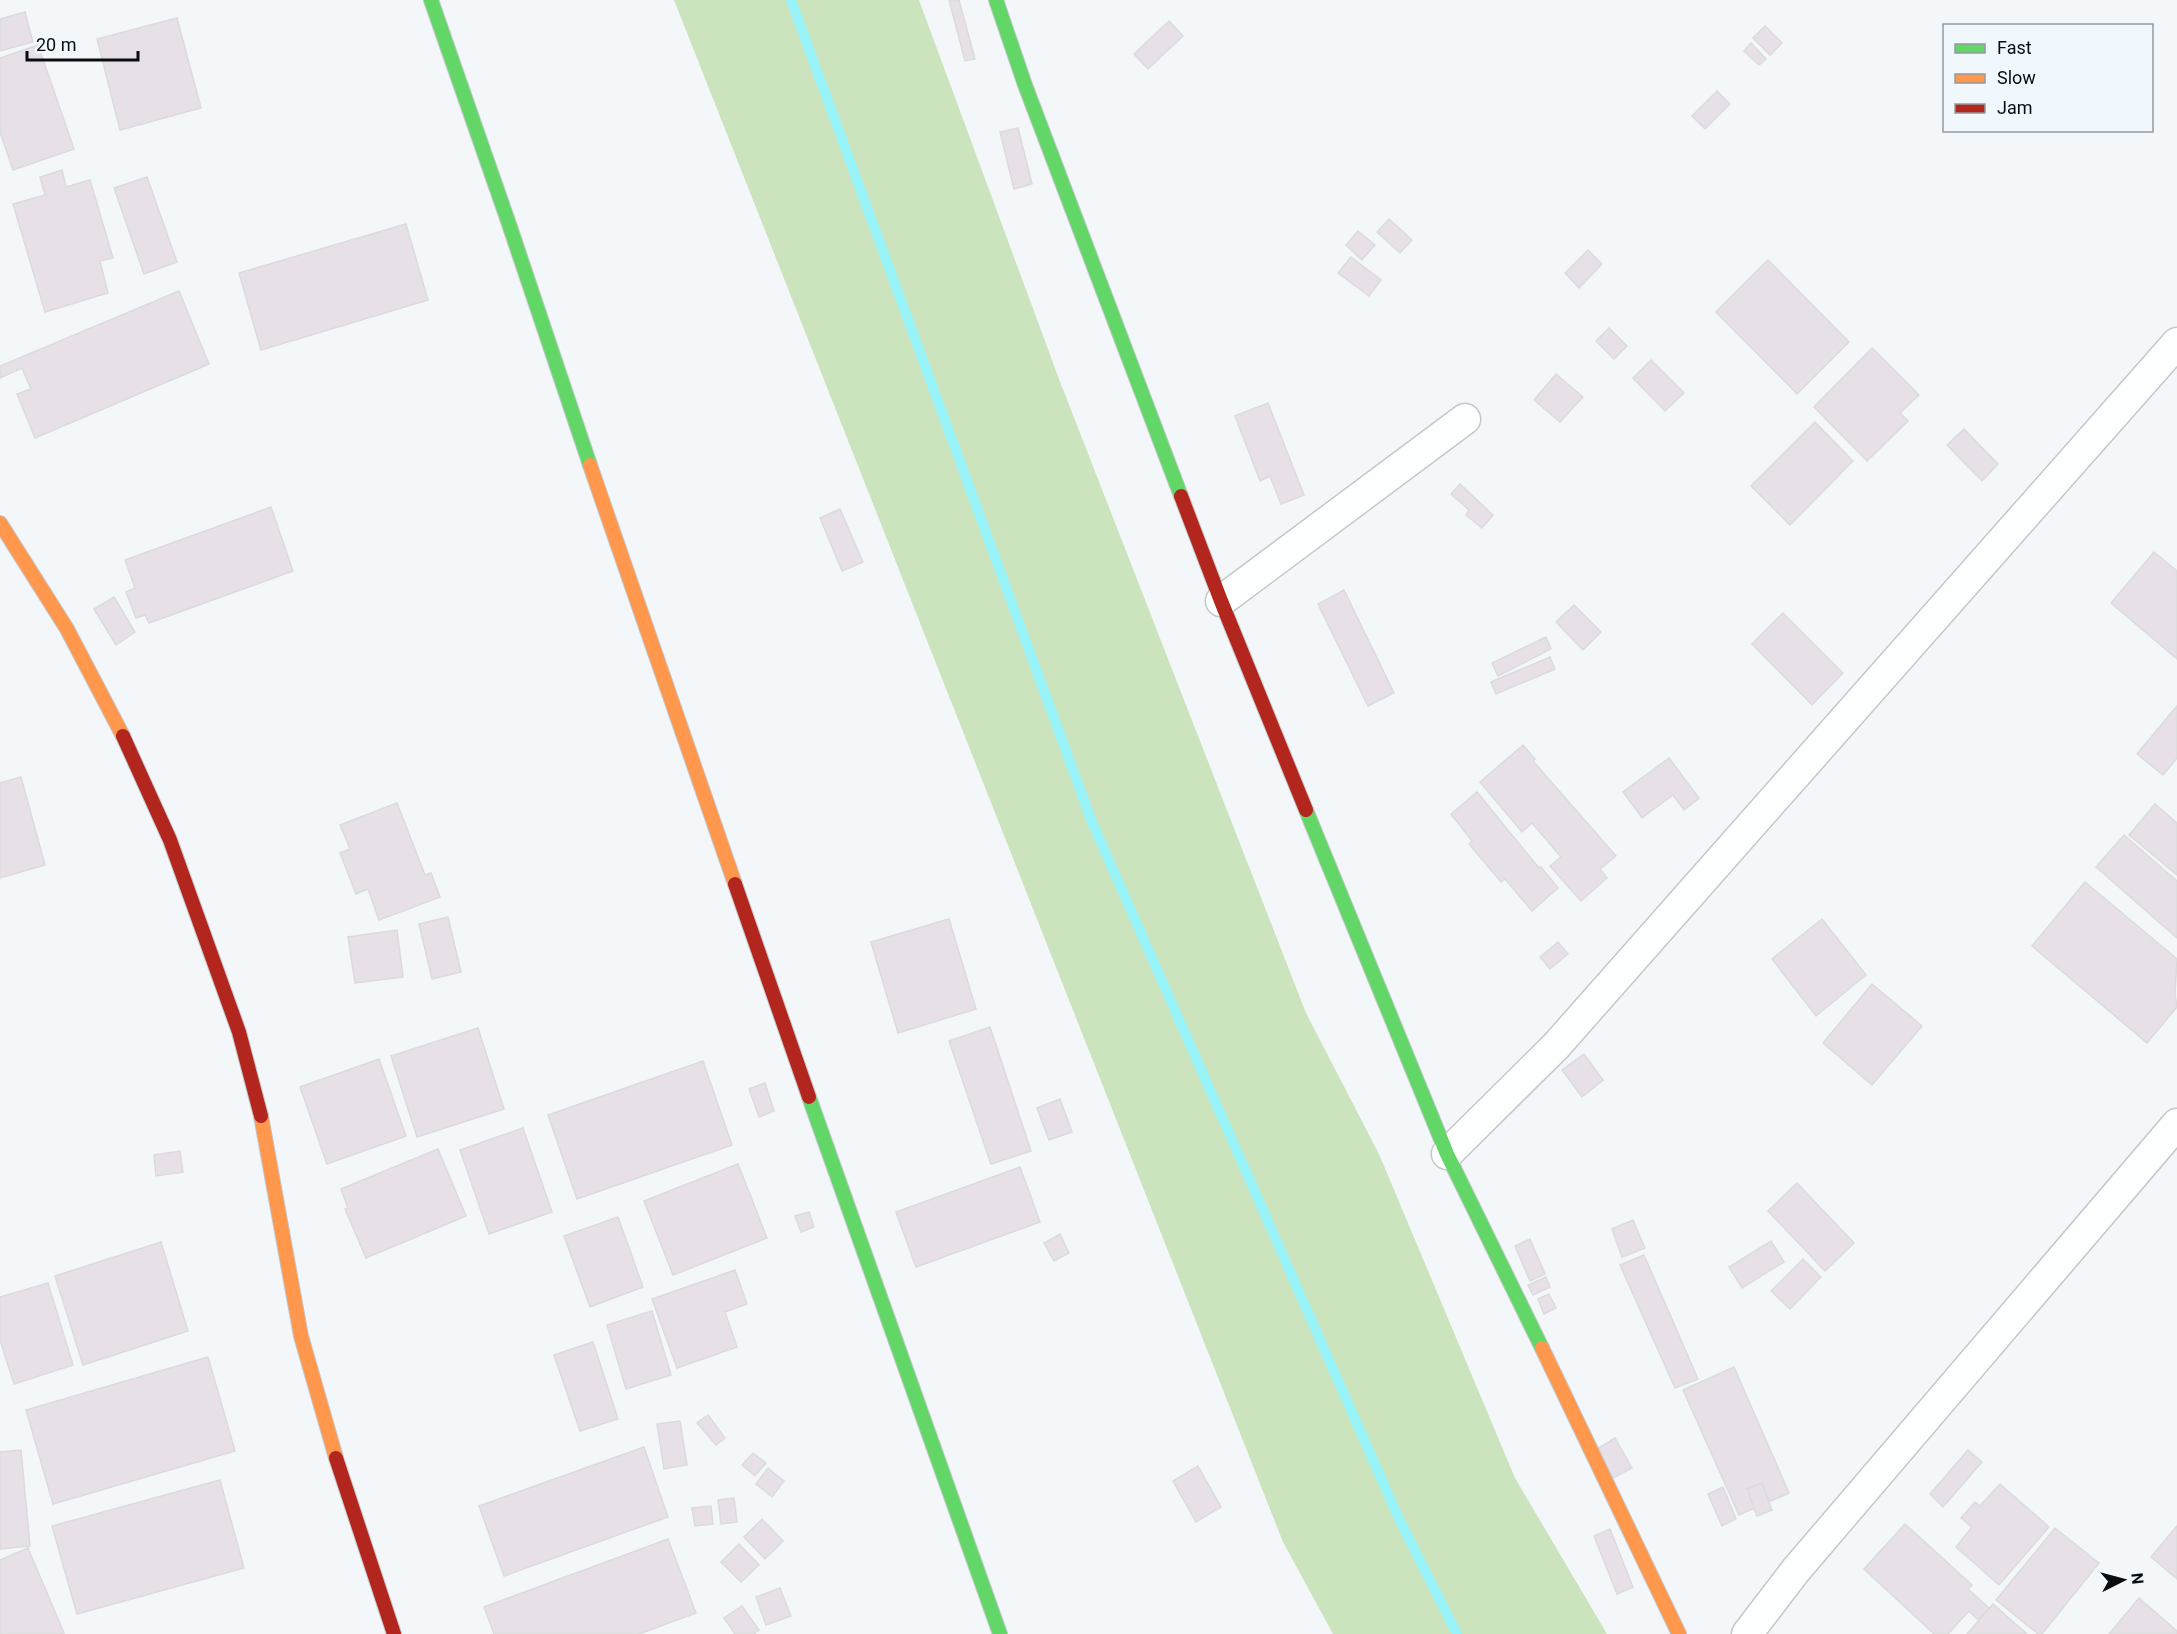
<svg xmlns="http://www.w3.org/2000/svg" width="2177" height="1634" font-family="Roboto,sans-serif">
<style>
.green{fill:#cce4bd}
.lines{fill:none;stroke-linecap:round;stroke-linejoin:round}
.stream{stroke:#99f4f9;stroke-width:10}
.building{fill:#e8e0e9;stroke:#dbdbdd;stroke-width:1.5}
.street-casing{stroke:#c5c8cb;stroke-width:33}
.fast-casing{stroke:#c5c8cb;stroke-width:16}
.slow-casing{stroke:#c5c8cb;stroke-width:16}
.jam-casing{stroke:#c5c8cb;stroke-width:16}
.street{stroke:#fdfefe;stroke-width:30}
.fast{stroke:#63d668;stroke-width:14}
.slow{stroke:#ff974d;stroke-width:14}
.jam{stroke:#b3261e;stroke-width:14}
</style>
<rect width="100%" height="100%" fill="#f4f7fa"/>
<path class="green" d="M 674,0 L 919,0 L 1059,379 L 1306,1013 L 1379,1154 L 1515,1478 L 1607,1634 L 1333,1634 L 1283,1542 Z"/>
<g class="lines">
<path class="stream" d="M 791,0 L 1092,822 L 1399,1519 L 1457,1634"/>
</g>
<g class="building">
<path d="M 949,0 L 959,0 L 975,59 L 965,61 Z"/>
<path d="M 25,12 L 33,42 L 0,51 L 0,19 Z"/>
<path d="M 177,18 L 201,108 L 120,130 L 97,39 Z"/>
<path d="M 1169,21 L 1183,36 L 1148,69 L 1134,54 Z"/>
<path d="M 1765,26 L 1782,43 L 1770,55 L 1753,38 Z"/>
<path d="M 1751,43 L 1766,59 L 1759,65 L 1744,51 Z"/>
<path d="M 38,45 L 74,149 L 13,170 L 0,132 L 0,58 Z"/>
<path d="M 1717,91 L 1730,104 L 1705,129 L 1692,116 Z"/>
<path d="M 1018,128 L 1032,184 L 1014,189 L 1000,132 Z"/>
<path d="M 62,170 L 66,187 L 90,180 L 113,258 L 100,261 L 108,293 L 45,312 L 13,204 L 45,195 L 40,177 Z"/>
<path d="M 147,177 L 177,262 L 144,274 L 114,188 Z"/>
<path d="M 1389,219 L 1412,240 L 1400,253 L 1377,232 Z"/>
<path d="M 406,224 L 428,300 L 261,350 L 239,273 Z"/>
<path d="M 1358,231 L 1375,245 L 1362,260 L 1346,245 Z"/>
<path d="M 1588,250 L 1602,264 L 1579,288 L 1565,273 Z"/>
<path d="M 1351,257 L 1381,280 L 1369,296 L 1338,273 Z"/>
<path d="M 1768,260 L 1849,342 L 1797,394 L 1716,312 Z"/>
<path d="M 179,291 L 209,364 L 35,438 L 17,394 L 31,389 L 22,368 L 0,378 L 0,366 Z"/>
<path d="M 1609,328 L 1627,346 L 1614,359 L 1596,341 Z"/>
<path d="M 1872,348 L 1919,395 L 1900,413 L 1908,421 L 1867,461 L 1814,407 Z"/>
<path d="M 1651,360 L 1684,393 L 1665,411 L 1633,378 Z"/>
<path d="M 1556,374 L 1583,397 L 1560,422 L 1534,400 Z"/>
<path d="M 1268,403 L 1304,495 L 1281,504 L 1270,476 L 1260,481 L 1235,416 Z"/>
<path d="M 1815,422 L 1853,461 L 1790,525 L 1751,486 Z"/>
<path d="M 1964,429 L 1998,464 L 1982,481 L 1947,445 Z"/>
<path d="M 1460,484 L 1493,515 L 1482,528 L 1466,515 L 1469,510 L 1451,494 Z"/>
<path d="M 271,507 L 293,571 L 149,623 L 145,615 L 136,618 L 126,592 L 135,588 L 125,560 Z"/>
<path d="M 840,509 L 863,562 L 842,571 L 820,518 Z"/>
<path d="M 2154,552 L 2177,571 L 2177,659 L 2111,603 Z"/>
<path d="M 1344,590 L 1394,693 L 1368,706 L 1318,604 Z"/>
<path d="M 114,597 L 135,632 L 116,645 L 94,609 Z"/>
<path d="M 1574,605 L 1601,632 L 1583,650 L 1556,622 Z"/>
<path d="M 1783,613 L 1843,673 L 1812,705 L 1752,644 Z"/>
<path d="M 1546,637 L 1551,649 L 1498,676 L 1492,663 Z"/>
<path d="M 1550,657 L 1555,669 L 1496,694 L 1491,682 Z"/>
<path d="M 2177,706 L 2177,758 L 2163,775 L 2137,754 Z"/>
<path d="M 1523,745 L 1535,759 L 1533,761 L 1616,856 L 1600,869 L 1607,878 L 1581,901 L 1550,866 L 1561,857 L 1532,823 L 1522,832 L 1480,782 Z"/>
<path d="M 1669,758 L 1699,798 L 1684,810 L 1673,795 L 1642,818 L 1623,792 Z"/>
<path d="M 21,777 L 45,865 L 0,878 L 0,783 Z"/>
<path d="M 1477,792 L 1539,868 L 1541,867 L 1558,888 L 1532,911 L 1505,879 L 1501,882 L 1469,844 L 1472,841 L 1451,814 Z"/>
<path d="M 397,803 L 425,875 L 431,873 L 440,897 L 379,920 L 368,889 L 356,894 L 340,853 L 350,849 L 340,825 Z"/>
<path d="M 2155,804 L 2177,823 L 2177,875 L 2129,835 Z"/>
<path d="M 2124,835 L 2177,881 L 2177,938 L 2096,867 Z"/>
<path d="M 2085,882 L 2177,959 L 2175,994 L 2177,1007 L 2147,1043 L 2032,946 Z"/>
<path d="M 448,917 L 461,972 L 432,979 L 419,924 Z"/>
<path d="M 949,919 L 976,1009 L 898,1033 L 871,942 Z"/>
<path d="M 1822,919 L 1866,975 L 1816,1016 L 1772,959 Z"/>
<path d="M 397,930 L 403,977 L 355,983 L 348,937 Z"/>
<path d="M 1558,942 L 1568,954 L 1550,969 L 1540,957 Z"/>
<path d="M 1872,984 L 1922,1026 L 1872,1085 L 1823,1043 Z"/>
<path d="M 990,1027 L 1031,1151 L 991,1164 L 949,1041 Z"/>
<path d="M 478,1028 L 504,1109 L 417,1137 L 391,1056 Z"/>
<path d="M 1584,1054 L 1603,1080 L 1582,1097 L 1562,1070 Z"/>
<path d="M 379,1059 L 406,1136 L 327,1164 L 300,1087 Z"/>
<path d="M 703,1061 L 732,1145 L 577,1199 L 548,1115 Z"/>
<path d="M 765,1083 L 774,1111 L 759,1117 L 749,1089 Z"/>
<path d="M 1060,1099 L 1072,1132 L 1049,1140 L 1037,1108 Z"/>
<path d="M 523,1128 L 552,1212 L 489,1234 L 460,1150 Z"/>
<path d="M 438,1149 L 466,1216 L 366,1258 L 345,1209 L 348,1208 L 341,1189 Z"/>
<path d="M 180,1151 L 183,1172 L 156,1176 L 154,1155 Z"/>
<path d="M 738,1164 L 767,1238 L 673,1275 L 644,1201 Z"/>
<path d="M 1020,1167 L 1040,1222 L 916,1267 L 896,1212 Z"/>
<path d="M 1797,1183 L 1854,1243 L 1825,1271 L 1768,1211 Z"/>
<path d="M 809,1212 L 814,1227 L 801,1232 L 795,1216 Z"/>
<path d="M 618,1217 L 643,1287 L 590,1307 L 564,1236 Z"/>
<path d="M 1633,1220 L 1645,1248 L 1622,1257 L 1612,1229 Z"/>
<path d="M 1060,1234 L 1069,1253 L 1054,1261 L 1044,1243 Z"/>
<path d="M 1530,1239 L 1545,1274 L 1530,1281 L 1515,1246 Z"/>
<path d="M 1771,1241 L 1784,1262 L 1742,1288 L 1729,1267 Z"/>
<path d="M 161,1242 L 188,1331 L 83,1365 L 55,1276 Z"/>
<path d="M 1644,1255 L 1698,1379 L 1675,1388 L 1620,1265 Z"/>
<path d="M 1803,1259 L 1821,1277 L 1790,1309 L 1771,1291 Z"/>
<path d="M 735,1270 L 747,1304 L 725,1312 L 737,1347 L 677,1368 L 652,1299 Z"/>
<path d="M 1546,1277 L 1550,1287 L 1533,1295 L 1528,1285 Z"/>
<path d="M 48,1283 L 73,1365 L 14,1384 L 0,1340 L 0,1297 Z"/>
<path d="M 1549,1294 L 1556,1308 L 1544,1314 L 1538,1299 Z"/>
<path d="M 652,1311 L 671,1375 L 626,1389 L 607,1325 Z"/>
<path d="M 593,1342 L 618,1419 L 580,1431 L 554,1355 Z"/>
<path d="M 208,1357 L 235,1451 L 53,1504 L 26,1410 Z"/>
<path d="M 1734,1367 L 1789,1493 L 1739,1515 L 1683,1390 Z"/>
<path d="M 708,1415 L 725,1438 L 716,1445 L 697,1423 Z"/>
<path d="M 680,1421 L 687,1465 L 664,1469 L 657,1424 Z"/>
<path d="M 1615,1438 L 1632,1468 L 1613,1478 L 1597,1449 Z"/>
<path d="M 644,1447 L 668,1517 L 504,1576 L 479,1506 Z"/>
<path d="M 21,1450 L 30,1546 L 0,1549 L 0,1452 Z"/>
<path d="M 1968,1450 L 1982,1462 L 1943,1507 L 1930,1494 Z"/>
<path d="M 753,1453 L 766,1463 L 755,1476 L 742,1465 Z"/>
<path d="M 1198,1466 L 1221,1507 L 1196,1522 L 1173,1481 Z"/>
<path d="M 768,1468 L 784,1481 L 772,1497 L 756,1484 Z"/>
<path d="M 220,1480 L 244,1568 L 77,1614 L 52,1526 Z"/>
<path d="M 1762,1483 L 1772,1510 L 1757,1516 L 1747,1489 Z"/>
<path d="M 2000,1484 L 2049,1527 L 1999,1585 L 1956,1547 L 1972,1527 L 1961,1518 L 1975,1502 L 1980,1506 Z"/>
<path d="M 1723,1487 L 1736,1519 L 1722,1526 L 1708,1494 Z"/>
<path d="M 734,1498 L 737,1522 L 721,1524 L 718,1500 Z"/>
<path d="M 711,1506 L 713,1524 L 695,1526 L 692,1508 Z"/>
<path d="M 762,1519 L 783,1541 L 765,1559 L 744,1537 Z"/>
<path d="M 1905,1524 L 1972,1585 L 1968,1589 L 1989,1608 L 1978,1620 L 1969,1611 L 1948,1634 L 1934,1634 L 1864,1569 Z"/>
<path d="M 2177,1526 L 2177,1579 L 2151,1557 Z"/>
<path d="M 2055,1528 L 2099,1563 L 2042,1634 L 2038,1634 L 1996,1600 Z"/>
<path d="M 1610,1529 L 1633,1587 L 1617,1594 L 1594,1536 Z"/>
<path d="M 668,1539 L 696,1613 L 639,1634 L 494,1634 L 484,1607 Z"/>
<path d="M 739,1544 L 759,1565 L 741,1582 L 721,1562 Z"/>
<path d="M 28,1548 L 64,1633 L 60,1634 L 0,1634 L 0,1560 Z"/>
<path d="M 780,1588 L 791,1616 L 766,1625 L 756,1597 Z"/>
<path d="M 2139,1598 L 2177,1631 L 2177,1634 L 2109,1634 Z"/>
<path d="M 1993,1604 L 2027,1634 L 1967,1634 Z"/>
<path d="M 742,1606 L 759,1630 L 754,1634 L 735,1634 L 724,1618 Z"/>
</g>
<g class="lines">
<defs>
<g id="street">
<path d="M 1221,601 L 1465,419"/>
<path d="M 1447,1154 L 1556,1046 L 2177,343"/>
<path d="M 1747,1634 L 1796,1570 L 2177,1124"/>
</g>
<g id="fast">
<path d="M 431,0 L 509,224 L 590,465"/>
<path d="M 996,0 L 1025,85 L 1181,496"/>
<path d="M 1306,810 L 1447,1154 L 1542,1348"/>
<path d="M 809,1097 L 1000,1634"/>
</g>
<g id="slow">
<path d="M 590,465 L 735,884"/>
<path d="M 0,523 L 67,629 L 123,736"/>
<path d="M 261,1116 L 301,1336 L 336,1458"/>
<path d="M 1542,1348 L 1679,1634"/>
</g>
<g id="jam">
<path d="M 1181,496 L 1221,601 L 1306,810"/>
<path d="M 123,736 L 170,840 L 239,1032 L 261,1116"/>
<path d="M 735,884 L 809,1097"/>
<path d="M 336,1458 L 394,1634"/>
</g>
</defs>
<use href="#street" class="street-casing"/>
<use href="#fast" class="fast-casing"/>
<use href="#slow" class="slow-casing"/>
<use href="#jam" class="jam-casing"/>
<use href="#street" class="street"/>
<use href="#fast" class="fast"/>
<use href="#slow" class="slow"/>
<use href="#jam" class="jam"/>
</g>
<rect x="1943" y="24" width="210" height="108" fill="#f0f8fe" stroke="#949a9e" stroke-width="1.5"/>
<rect x="1955" y="44" width="30" height="9" fill="#63d668" stroke="#949a9e" stroke-width="1.5"/>
<text x="1997" y="54" font-size="18" fill="#0a0d0f">Fast</text>
<rect x="1955" y="74" width="30" height="9" fill="#ff974d" stroke="#949a9e" stroke-width="1.5"/>
<text x="1997" y="84" font-size="18" fill="#0a0d0f">Slow</text>
<rect x="1955" y="104" width="30" height="9" fill="#b3261e" stroke="#949a9e" stroke-width="1.5"/>
<text x="1997" y="114" font-size="18" fill="#0a0d0f">Jam</text>
<g transform="translate(2123 1580) rotate(84)" stroke="#f0f8fe" stroke-width="4.5" paint-order="stroke">
<path d="M0-4.5L10 22L0 15L-10 22Z" fill="#0a0d0f"/>
<text y="-9" font-size="16" font-weight="bold" text-anchor="middle" fill="#0a0d0f">N</text>
</g>
<path d="M27 51v9h111v-9" fill="none" stroke="#0a0d0f" stroke-width="3"/>
<text x="36" y="51" font-size="18" fill="#0a0d0f" stroke="#f0f8fe" stroke-width="4.5" paint-order="stroke">20 m</text>
</svg>
